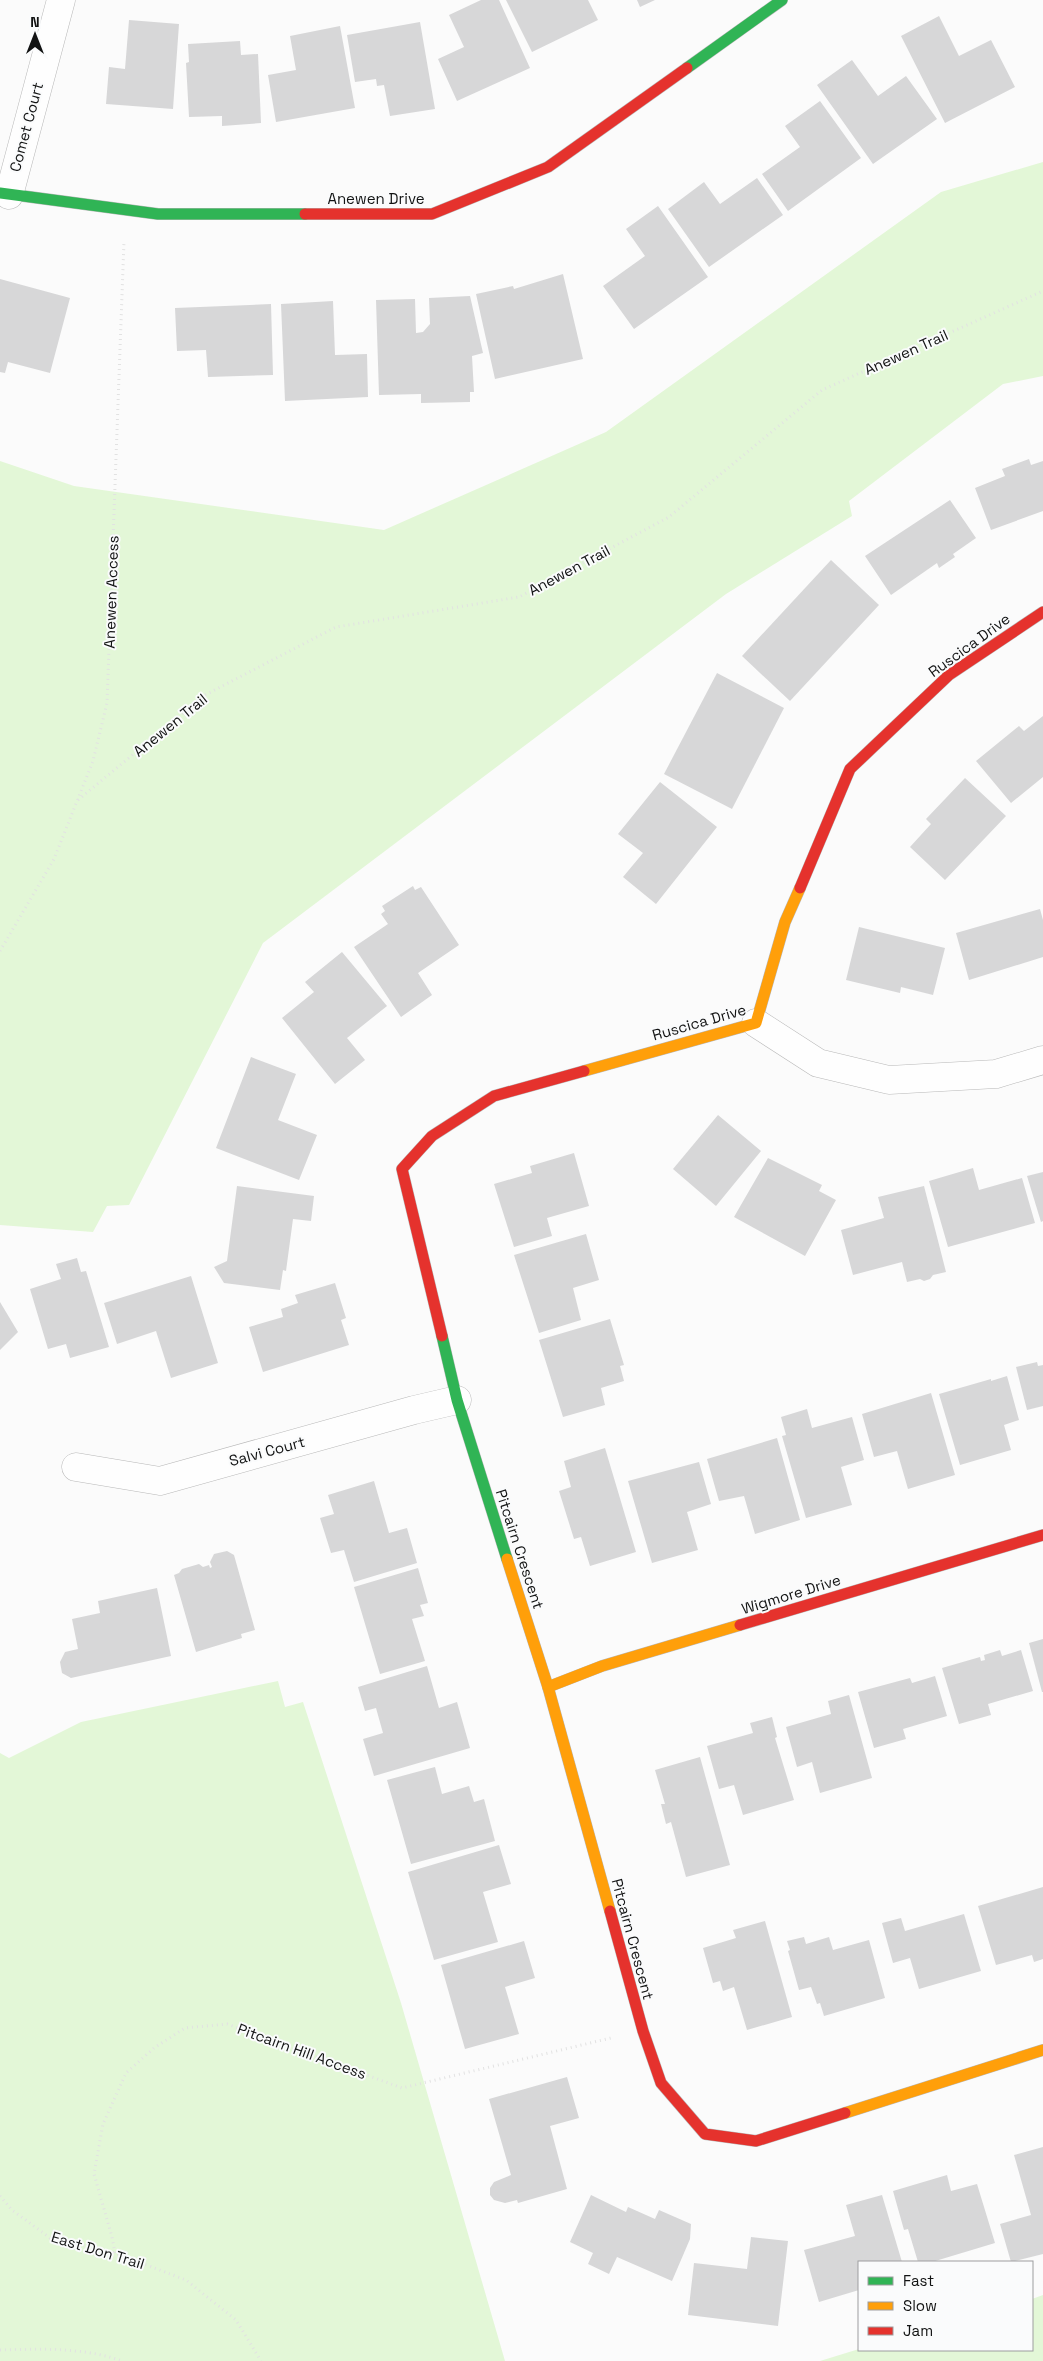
<svg xmlns="http://www.w3.org/2000/svg" width="1043" height="2361" font-family="'Space Grotesk',sans-serif">
<style>
.green{fill:#e3f7d7}
.building{fill:#d7d7d8}
.lines{fill:none;stroke-linecap:round;stroke-linejoin:round}
.street-casing{stroke:#b9b9b9;stroke-width:29}
.fast-casing{stroke:#b9b9b9;stroke-width:12}
.slow-casing{stroke:#b9b9b9;stroke-width:12}
.jam-casing{stroke:#b9b9b9;stroke-width:12}
.path{stroke:#e2e2e2;stroke-width:3;stroke-dasharray:1 4;stroke-linecap:butt}
.street{stroke:#fefefe;stroke-width:28}
.fast{stroke:#30b455;stroke-width:11}
.slow{stroke:#ff9f0a;stroke-width:11}
.jam{stroke:#e5322d;stroke-width:11}
.labels{text-anchor:middle;dominant-baseline:central;stroke-width:4;stroke-linejoin:round;paint-order:stroke}
.street-label{font-size:15px;fill:#121313;stroke:#fafbfc}
</style>
<rect width="100%" height="100%" fill="#fbfbfb"/>
<g class="green">
<path d="M 1043,162 L 1043,376 L 1003,384 L 849,501 L 852,516 L 726,594 L 263,943 L 129,1205 L 107,1206 L 93,1232 L 0,1225 L 0,461 L 74,486 L 384,530 L 606,432 L 941,192 Z"/>
<path d="M 278,1681 L 285,1707 L 303,1702 L 401,2003 L 505,2361 L 0,2361 L 0,1753 L 9,1758 L 81,1722 Z"/>
<path d="M 1043,2295 L 1043,2361 L 820,2361 L 859,2349 L 1032,2350 L 1032,2299 Z"/>
</g>
<g class="building">
<path d="M 481,0 L 499,0 L 530,68 L 457,101 L 438,59 L 464,47 L 449,15 Z"/>
<path d="M 506,0 L 588,0 L 598,20 L 532,52 Z"/>
<path d="M 637,0 L 655,0 L 640,7 Z"/>
<path d="M 939,16 L 959,56 L 991,40 L 1015,87 L 945,123 L 901,36 Z"/>
<path d="M 129,20 L 179,24 L 173,109 L 106,104 L 109,67 L 125,69 Z"/>
<path d="M 420,22 L 435,109 L 390,116 L 384,85 L 377,86 L 376,79 L 355,82 L 347,35 Z"/>
<path d="M 340,26 L 355,108 L 276,122 L 268,75 L 296,70 L 290,36 Z"/>
<path d="M 240,41 L 241,55 L 258,54 L 261,123 L 222,126 L 222,116 L 189,117 L 186,63 L 189,62 L 188,44 Z"/>
<path d="M 852,60 L 878,96 L 906,76 L 937,119 L 873,164 L 817,85 Z"/>
<path d="M 820,101 L 861,158 L 788,211 L 762,174 L 800,147 L 785,126 Z"/>
<path d="M 757,178 L 783,215 L 709,267 L 668,209 L 704,182 L 720,204 Z"/>
<path d="M 658,206 L 708,277 L 634,329 L 603,286 L 645,256 L 626,229 Z"/>
<path d="M 563,274 L 583,359 L 495,379 L 476,294 L 513,286 L 514,289 Z"/>
<path d="M 0,279 L 70,298 L 50,373 L 8,362 L 5,373 L 0,372 Z"/>
<path d="M 470,296 L 483,353 L 472,356 L 474,392 L 470,392 L 470,402 L 421,403 L 421,394 L 379,395 L 376,300 L 415,299 L 416,333 L 423,332 L 430,324 L 429,298 Z"/>
<path d="M 333,301 L 335,355 L 367,354 L 368,397 L 285,401 L 281,304 Z"/>
<path d="M 271,304 L 273,375 L 208,377 L 206,350 L 177,351 L 175,308 Z"/>
<path d="M 1029,459 L 1031,465 L 1043,461 L 1043,511 L 991,530 L 975,488 L 1005,476 L 1002,469 Z"/>
<path d="M 950,500 L 976,538 L 953,554 L 955,557 L 939,568 L 937,563 L 891,595 L 865,556 Z"/>
<path d="M 831,560 L 879,605 L 790,701 L 742,656 Z"/>
<path d="M 717,673 L 784,708 L 732,809 L 664,774 Z"/>
<path d="M 1043,716 L 1043,777 L 1011,803 L 976,761 L 1019,726 L 1024,731 Z"/>
<path d="M 965,778 L 1006,816 L 945,880 L 910,847 L 931,824 L 926,819 Z"/>
<path d="M 660,782 L 717,827 L 656,904 L 623,877 L 643,853 L 618,834 Z"/>
<path d="M 413,886 L 415,890 L 421,887 L 459,945 L 418,973 L 432,995 L 401,1017 L 354,947 L 388,924 L 381,914 L 385,911 L 382,906 Z"/>
<path d="M 1040,909 L 1043,920 L 1043,957 L 969,980 L 956,933 Z"/>
<path d="M 859,927 L 945,948 L 933,995 L 901,987 L 900,993 L 846,980 Z"/>
<path d="M 342,952 L 387,1006 L 347,1038 L 365,1060 L 335,1084 L 282,1018 L 314,992 L 305,982 Z"/>
<path d="M 251,1057 L 296,1074 L 278,1120 L 317,1135 L 299,1180 L 216,1148 Z"/>
<path d="M 718,1115 L 761,1151 L 716,1206 L 673,1169 Z"/>
<path d="M 574,1153 L 589,1206 L 547,1218 L 552,1236 L 514,1247 L 494,1184 L 532,1173 L 530,1166 Z"/>
<path d="M 768,1158 L 822,1185 L 819,1191 L 836,1200 L 805,1256 L 734,1217 Z"/>
<path d="M 973,1168 L 979,1190 L 1022,1178 L 1035,1223 L 948,1247 L 929,1181 Z"/>
<path d="M 1043,1172 L 1043,1221 L 1041,1222 L 1027,1176 Z"/>
<path d="M 237,1186 L 314,1196 L 311,1221 L 293,1219 L 286,1271 L 283,1270 L 280,1290 L 224,1283 L 214,1267 L 227,1261 Z"/>
<path d="M 924,1186 L 946,1272 L 933,1275 L 930,1279 L 924,1281 L 920,1279 L 907,1282 L 902,1262 L 853,1275 L 841,1230 L 884,1218 L 878,1197 Z"/>
<path d="M 586,1234 L 599,1280 L 573,1288 L 581,1320 L 539,1333 L 514,1255 Z"/>
<path d="M 77,1258 L 81,1272 L 86,1271 L 109,1347 L 70,1358 L 66,1344 L 48,1349 L 30,1289 L 61,1279 L 56,1264 Z"/>
<path d="M 191,1276 L 218,1363 L 171,1378 L 156,1331 L 117,1344 L 104,1303 Z"/>
<path d="M 335,1283 L 346,1318 L 341,1320 L 349,1345 L 263,1372 L 249,1327 L 283,1317 L 281,1309 L 298,1303 L 295,1295 Z"/>
<path d="M 0,1302 L 18,1332 L 0,1350 Z"/>
<path d="M 610,1319 L 624,1365 L 620,1366 L 624,1381 L 601,1388 L 605,1405 L 563,1417 L 539,1340 Z"/>
<path d="M 1037,1362 L 1038,1366 L 1043,1365 L 1043,1406 L 1027,1410 L 1016,1367 Z"/>
<path d="M 1007,1376 L 1019,1420 L 1004,1425 L 1011,1450 L 960,1465 L 939,1394 L 991,1379 L 991,1381 Z"/>
<path d="M 931,1393 L 955,1475 L 908,1489 L 897,1451 L 874,1457 L 862,1414 Z"/>
<path d="M 807,1409 L 812,1428 L 852,1417 L 864,1460 L 841,1467 L 852,1505 L 806,1518 L 782,1436 L 786,1435 L 781,1417 Z"/>
<path d="M 777,1438 L 800,1520 L 755,1534 L 744,1496 L 719,1501 L 707,1459 Z"/>
<path d="M 605,1448 L 636,1552 L 590,1566 L 581,1537 L 574,1539 L 559,1491 L 571,1487 L 564,1461 Z"/>
<path d="M 699,1462 L 711,1504 L 687,1512 L 698,1550 L 652,1563 L 628,1481 Z"/>
<path d="M 374,1481 L 389,1533 L 407,1528 L 417,1563 L 354,1582 L 344,1550 L 331,1553 L 320,1518 L 334,1514 L 328,1495 Z"/>
<path d="M 227,1551 L 234,1555 L 255,1630 L 241,1634 L 242,1638 L 196,1652 L 174,1575 L 179,1573 L 182,1569 L 199,1564 L 203,1567 L 209,1565 L 210,1568 L 212,1567 L 210,1562 L 214,1554 Z"/>
<path d="M 418,1568 L 428,1603 L 420,1605 L 424,1616 L 412,1619 L 425,1661 L 380,1674 L 354,1587 Z"/>
<path d="M 157,1588 L 171,1656 L 71,1678 L 62,1673 L 60,1662 L 65,1652 L 78,1649 L 72,1619 L 100,1613 L 98,1601 Z"/>
<path d="M 1043,1639 L 1043,1692 L 1042,1692 L 1029,1643 Z"/>
<path d="M 1000,1650 L 1002,1656 L 1021,1650 L 1033,1691 L 988,1704 L 991,1715 L 959,1724 L 942,1668 L 980,1657 L 981,1661 L 985,1660 L 984,1655 Z"/>
<path d="M 427,1666 L 439,1708 L 457,1702 L 470,1748 L 374,1776 L 363,1739 L 383,1733 L 376,1708 L 365,1711 L 358,1687 Z"/>
<path d="M 935,1676 L 947,1716 L 903,1729 L 906,1739 L 874,1748 L 858,1692 L 910,1678 L 912,1683 Z"/>
<path d="M 849,1695 L 872,1778 L 820,1793 L 812,1762 L 797,1767 L 786,1727 L 831,1714 L 828,1701 Z"/>
<path d="M 772,1717 L 777,1737 L 775,1738 L 794,1800 L 743,1815 L 734,1785 L 719,1789 L 707,1746 L 753,1733 L 750,1723 Z"/>
<path d="M 700,1757 L 730,1865 L 686,1877 L 671,1822 L 666,1824 L 661,1804 L 665,1804 L 655,1770 Z"/>
<path d="M 435,1767 L 442,1794 L 469,1786 L 474,1802 L 484,1799 L 495,1841 L 411,1864 L 387,1780 Z"/>
<path d="M 499,1845 L 511,1884 L 483,1892 L 498,1942 L 434,1960 L 408,1872 Z"/>
<path d="M 1043,1887 L 1043,1959 L 1034,1962 L 1032,1955 L 996,1965 L 978,1906 Z"/>
<path d="M 964,1914 L 981,1971 L 919,1989 L 910,1958 L 893,1963 L 882,1923 L 901,1918 L 905,1931 Z"/>
<path d="M 765,1921 L 792,2017 L 747,2030 L 734,1987 L 723,1991 L 720,1981 L 713,1983 L 703,1948 L 736,1938 L 733,1930 Z"/>
<path d="M 804,1937 L 806,1944 L 829,1937 L 833,1950 L 869,1940 L 885,1998 L 824,2016 L 820,2003 L 817,2004 L 811,1987 L 799,1990 L 788,1951 L 790,1950 L 787,1941 Z"/>
<path d="M 524,1941 L 535,1978 L 505,1987 L 519,2034 L 465,2049 L 441,1965 Z"/>
<path d="M 567,2077 L 579,2118 L 550,2126 L 567,2189 L 518,2203 L 517,2200 L 505,2203 L 494,2200 L 490,2195 L 490,2188 L 494,2182 L 511,2175 L 489,2099 Z"/>
<path d="M 1043,2147 L 1043,2254 L 1011,2262 L 1000,2224 L 1031,2215 L 1014,2155 Z"/>
<path d="M 947,2175 L 951,2191 L 977,2184 L 995,2243 L 932,2262 L 918,2262 L 908,2229 L 904,2230 L 893,2191 Z"/>
<path d="M 591,2195 L 626,2212 L 628,2207 L 655,2219 L 659,2210 L 691,2224 L 690,2239 L 672,2281 L 617,2257 L 609,2274 L 588,2264 L 593,2253 L 570,2242 Z"/>
<path d="M 882,2195 L 902,2262 L 859,2262 L 859,2290 L 819,2302 L 804,2250 L 855,2236 L 846,2205 Z"/>
<path d="M 751,2237 L 788,2241 L 778,2326 L 688,2315 L 694,2263 L 747,2269 Z"/>
</g>
<g class="lines">
<defs>
<g id="street">
<path d="M 9,195 L 61,0"/>
<path d="M 756,1023 L 818,1063 L 889,1080 L 996,1074 L 1043,1060"/>
<path d="M 76,1467 L 160,1481 L 414,1410 L 457,1400"/>
</g>
<g id="fast">
<path d="M 687,68 L 782,0"/>
<path d="M 0,193 L 158,214 L 305,214"/>
<path d="M 442,1336 L 457,1400 L 507,1559"/>
</g>
<g id="slow">
<path d="M 584,1071 L 756,1023 L 785,922 L 800,888"/>
<path d="M 507,1559 L 548,1687 L 610,1911"/>
<path d="M 548,1687 L 602,1666 L 740,1625"/>
<path d="M 845,2113 L 1043,2050"/>
</g>
<g id="jam">
<path d="M 305,214 L 432,214 L 548,167 L 687,68"/>
<path d="M 800,888 L 850,769 L 949,675 L 1043,612"/>
<path d="M 442,1336 L 402,1169 L 432,1136 L 494,1096 L 584,1071"/>
<path d="M 740,1625 L 1043,1535"/>
<path d="M 610,1911 L 643,2031 L 661,2083 L 705,2134 L 756,2141 L 845,2113"/>
</g>
</defs>
<use href="#street" class="street-casing"/>
<use href="#fast" class="fast-casing"/>
<use href="#slow" class="slow-casing"/>
<use href="#jam" class="jam-casing"/>
<g class="path">
<path d="M 78,800 L 205,695 L 336,627 L 519,597 L 669,517 L 822,390 L 1043,291"/>
<path d="M 0,951 L 54,859 L 93,761 L 107,703 L 124,241"/>
<path d="M 0,2196 L 12,2210 L 50,2238 L 115,2253 L 186,2280 L 236,2320 L 261,2361"/>
<path d="M 115,2253 L 112,2237 L 94,2174 L 103,2124 L 126,2073 L 154,2048 L 185,2028 L 227,2024 L 402,2088 L 611,2038"/>
<path d="M 0,2350 C 41,2349 83,2347 122,2361"/>
</g>
<use href="#street" class="street"/>
<use href="#fast" class="fast"/>
<use href="#slow" class="slow"/>
<use href="#jam" class="jam"/>
</g>
<g class="labels">
<g class="street-label">
<text transform="translate(26 127) rotate(-75)">Comet Court</text>
<text x="376" y="198">Anewen Drive</text>
<text transform="translate(906 352) rotate(-24)">Anewen Trail</text>
<text transform="translate(569 570) rotate(-28)">Anewen Trail</text>
<text transform="translate(111 592) rotate(-88)">Anewen Access</text>
<text transform="translate(969 645) rotate(-36)">Ruscica Drive</text>
<text transform="translate(170 725) rotate(-39)">Anewen Trail</text>
<text transform="translate(699 1022) rotate(-16)">Ruscica Drive</text>
<text transform="translate(267 1451) rotate(-15)">Salvi Court</text>
<text transform="translate(520 1549) rotate(72)">Pitcairn Crescent</text>
<text transform="translate(791 1594) rotate(-17)">Wigmore Drive</text>
<text transform="translate(633 1939) rotate(75)">Pitcairn Crescent</text>
<text transform="translate(302 2051) rotate(20)">Pitcairn Hill Access</text>
<text transform="translate(98 2250) rotate(17)">East Don Trail</text>
</g>
</g>
<rect x="858" y="2261" width="175" height="90" fill="#fafbfc" stroke="#9d9e9f"/>
<rect x="868" y="2277" width="25" height="8" fill="#30b455" stroke="#9d9e9f"/>
<text x="903" y="2286" font-size="15" fill="#121313">Fast</text>
<rect x="868" y="2302" width="25" height="8" fill="#ff9f0a" stroke="#9d9e9f"/>
<text x="903" y="2311" font-size="15" fill="#121313">Slow</text>
<rect x="868" y="2327" width="25" height="8" fill="#e5322d" stroke="#9d9e9f"/>
<text x="903" y="2336" font-size="15" fill="#121313">Jam</text>
<g transform="translate(35 35)" stroke="#fafbfc" stroke-width="4" paint-order="stroke">
<path d="M0-4L9 19L0 12L-9 19Z" fill="#121313"/>
<text y="-8" font-size="14" font-weight="bold" text-anchor="middle" fill="#121313">N</text>
</g>
</svg>
